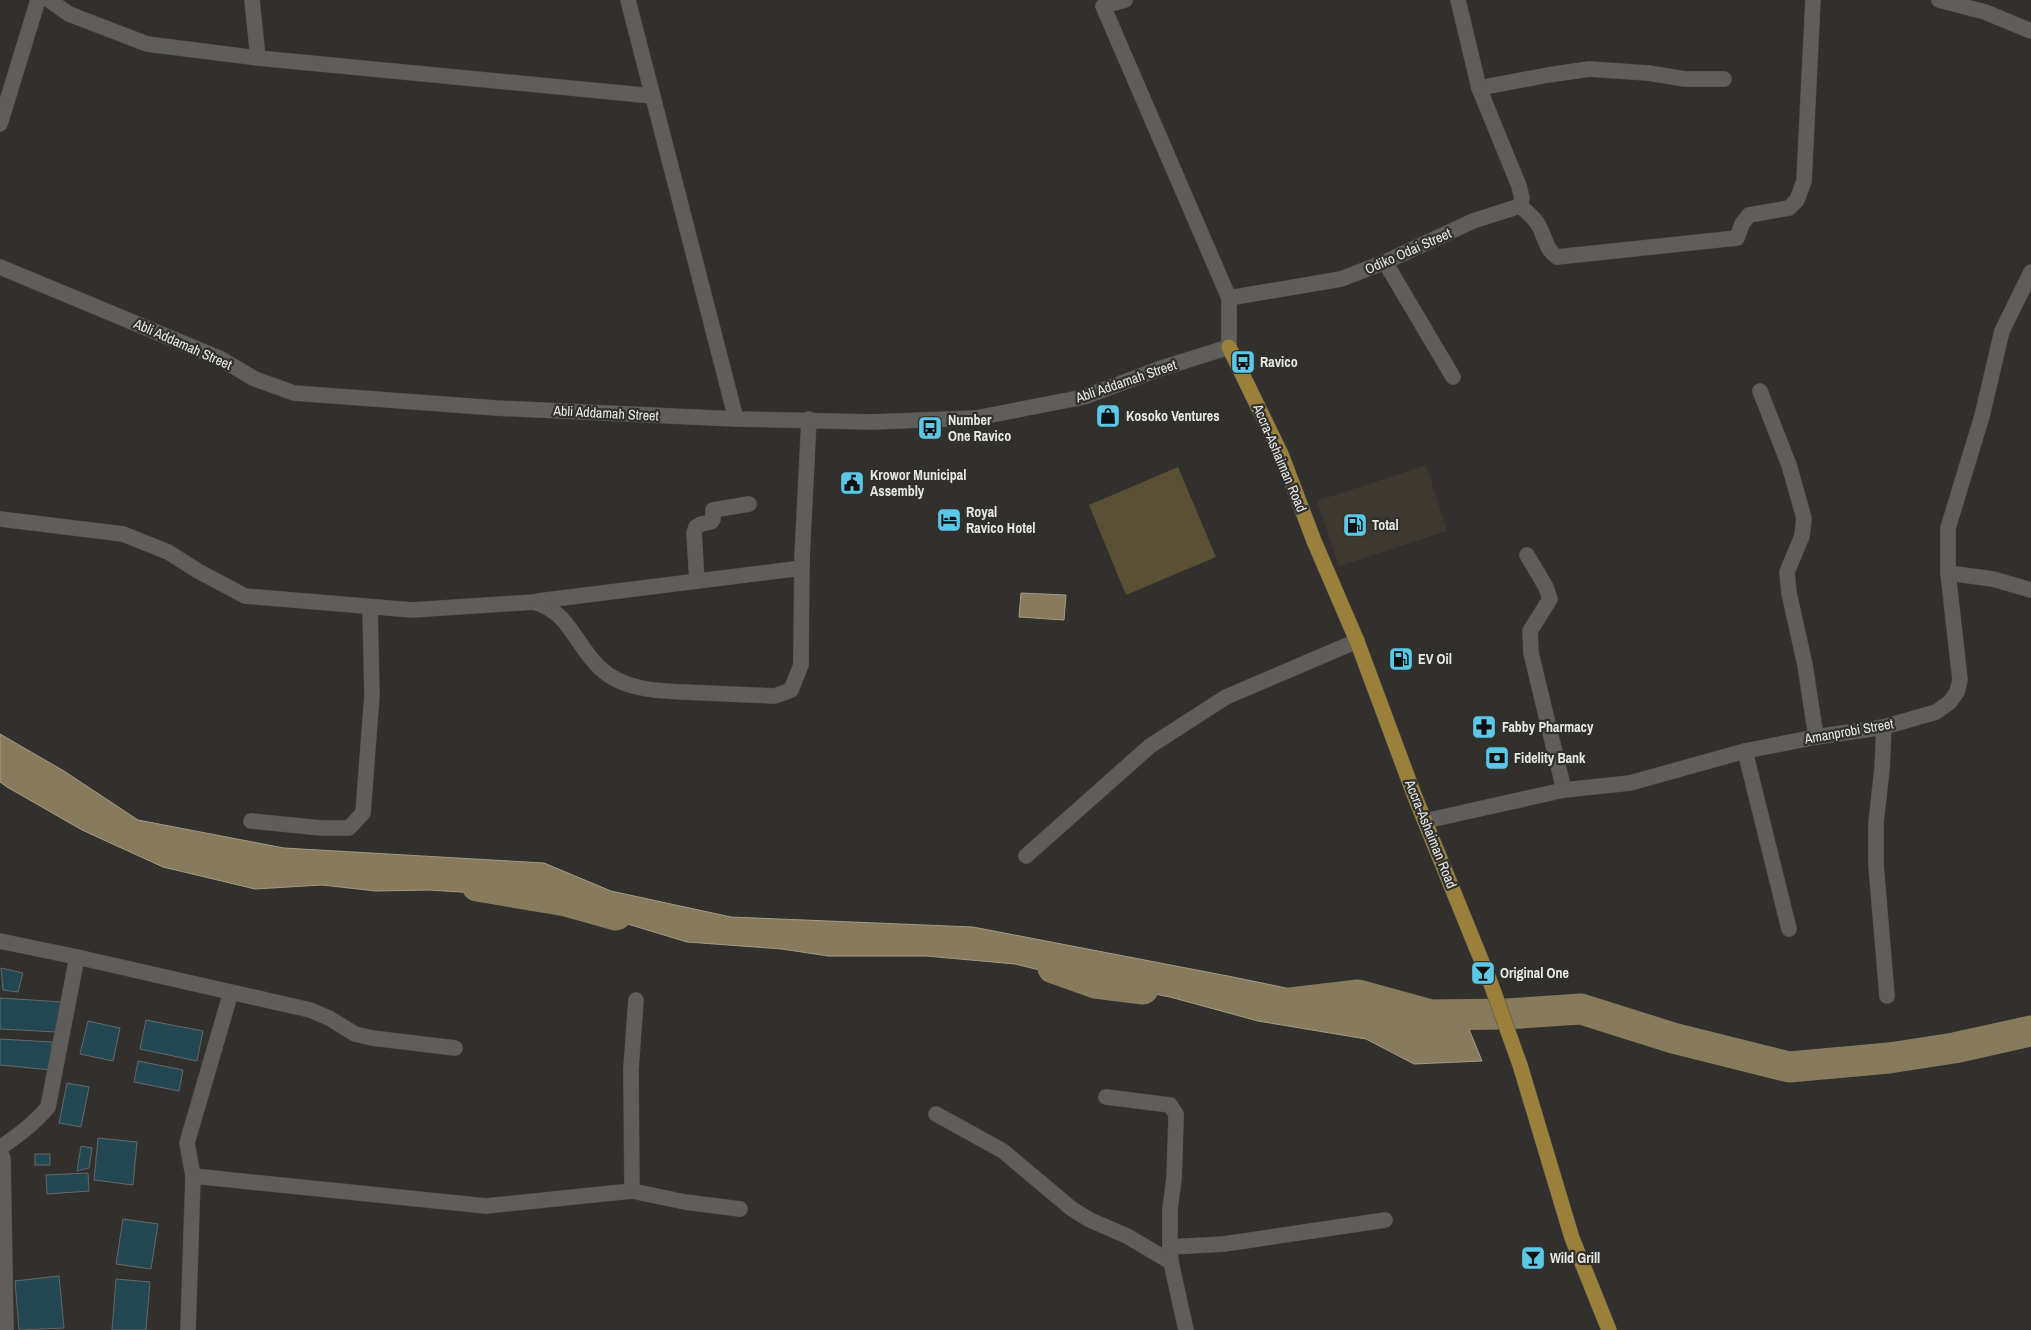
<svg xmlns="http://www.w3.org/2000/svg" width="2031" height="1330" font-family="'Archivo Narrow',sans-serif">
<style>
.built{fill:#3d3931}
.green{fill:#5b4f36}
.water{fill:#887a5c;stroke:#a59b85}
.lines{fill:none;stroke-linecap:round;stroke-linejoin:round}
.river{stroke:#887a5c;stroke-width:31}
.building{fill:#234853;stroke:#646869}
.minor-casing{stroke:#4f4e4b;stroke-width:16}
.tertiary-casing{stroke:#4f4e4b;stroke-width:16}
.primary-casing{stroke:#4f4e4b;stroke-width:16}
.minor{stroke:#605e5b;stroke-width:15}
.tertiary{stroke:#605e5b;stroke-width:15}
.primary{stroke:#9b803c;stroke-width:15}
.labels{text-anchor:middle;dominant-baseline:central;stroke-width:4.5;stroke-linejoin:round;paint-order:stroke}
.street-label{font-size:14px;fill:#e8e8e6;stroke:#31302d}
.poi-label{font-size:14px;font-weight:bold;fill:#e8e8e6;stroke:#31302d;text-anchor:start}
</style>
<rect width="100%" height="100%" fill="#31302d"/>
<path class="built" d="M 1426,465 L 1447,531 L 1339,566 L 1317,501 Z"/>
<path class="green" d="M 1178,467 L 1216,557 L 1126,595 L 1089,505 Z"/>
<g class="water">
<path d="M 1021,593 L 1066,595 L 1064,620 L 1019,617 Z"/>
<path d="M 0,734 L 64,771 L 138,820 L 284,848 L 544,863 L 611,891 L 731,917 L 973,927 L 1233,977 L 1406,1013 L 1469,1029 L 1482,1061 L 1414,1064 L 1366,1039 L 1258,1021 L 1170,997 L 1072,978 L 1015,964 L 926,956 L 828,956 L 782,949 L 687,942 L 611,919 L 542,889 L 507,895 L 429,890 L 376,891 L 322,885 L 255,889 L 163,867 L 82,830 L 7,787 L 0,782 Z"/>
</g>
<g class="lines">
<g class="river">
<path d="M 477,886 L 566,901 L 616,915"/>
<path d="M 1053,968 L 1095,983 L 1143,989"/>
<path d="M 1290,1003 L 1358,995 L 1431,1015 L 1506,1014 L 1581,1009 L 1673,1038 L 1789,1067 L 1889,1058 L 1954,1048 L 2031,1031"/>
</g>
</g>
<g class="building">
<path d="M 1,968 L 23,973 L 18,992 L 3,990 Z"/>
<path d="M 0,998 L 63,1002 L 56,1032 L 0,1029 Z"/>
<path d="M 146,1020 L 203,1031 L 197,1061 L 140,1049 Z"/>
<path d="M 88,1021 L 120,1028 L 113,1061 L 80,1054 Z"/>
<path d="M 0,1039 L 52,1042 L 51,1070 L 0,1065 Z"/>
<path d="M 138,1061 L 183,1070 L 179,1091 L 134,1082 Z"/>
<path d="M 67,1083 L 89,1087 L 81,1127 L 59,1123 Z"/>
<path d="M 98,1138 L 137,1142 L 133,1185 L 94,1180 Z"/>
<path d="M 81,1146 L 92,1148 L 89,1168 L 77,1171 Z"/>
<rect x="35" y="1154" width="15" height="11"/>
<path d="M 88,1173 L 89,1191 L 47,1194 L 46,1175 Z"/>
<path d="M 123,1219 L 158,1224 L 151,1269 L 116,1264 Z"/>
<path d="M 59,1276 L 64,1328 L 19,1330 L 15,1281 Z"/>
<path d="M 116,1279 L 150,1282 L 146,1330 L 112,1330 Z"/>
</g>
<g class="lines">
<defs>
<g id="minor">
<path d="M 49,0 L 69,14 L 147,44 L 258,58 L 653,96"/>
<path d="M 252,0 L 258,58"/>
<path d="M 628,0 L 736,419"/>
<path d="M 1125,0 L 1103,6 L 1229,298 L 1229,347"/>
<path d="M 1939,0 L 1985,12 L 2031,31"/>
<path d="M 1479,88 L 1548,75 L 1589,69 L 1648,73 L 1685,79 L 1724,79"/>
<path d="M 0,124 L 38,0"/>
<path d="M 1520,206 C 1527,212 1535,218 1539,226 C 1545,237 1546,250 1557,257 L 1737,238 L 1742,224 L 1749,215 L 1789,208 L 1797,200 L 1804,181 L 1813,0"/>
<path d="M 1385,262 L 1453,377"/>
<path d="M 1229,298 L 1341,279 L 1385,262 L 1473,221 L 1520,206 L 1522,198 L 1519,186 L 1479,88 L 1458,0"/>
<path d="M 1760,391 L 1789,465 L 1804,518 L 1802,536 L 1787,572 L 1789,593 L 1805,665 L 1816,737"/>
<path d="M 0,519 L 123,534 L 168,552 L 198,571 L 245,596 L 412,610 L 534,602 C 570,612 575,645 600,668 C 627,694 671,691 706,693 C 729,694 752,695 775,696 L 791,690 L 801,665 L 802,558 L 809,419"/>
<path d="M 1527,555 L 1546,587 L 1550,599 L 1530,631 L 1531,653 L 1564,790"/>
<path d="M 1948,573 L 1993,579 L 2031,590"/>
<path d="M 697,581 L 694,533 L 696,527 L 701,524 L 711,522 L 713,519 L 713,510 L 749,504"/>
<path d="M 538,601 L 802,568"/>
<path d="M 1884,727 L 1882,769 L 1876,823 L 1876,865 L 1887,996"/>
<path d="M 1745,751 L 1789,929"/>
<path d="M 251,821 L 321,828 L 349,828 L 363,813 L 372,695 L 370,607"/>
<path d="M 1425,821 L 1564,790 L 1630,783 L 1745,751 L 1816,737 L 1884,727 L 1936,712 L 1950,702 L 1957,692 L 1960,680 L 1948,573 L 1948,528 L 1982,416 L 2002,331 L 2031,272"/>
<path d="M 1026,856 L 1150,746 L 1226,697 L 1357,641"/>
<path d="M 0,941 L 77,957 L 310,1010 L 329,1018 L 355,1034 L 372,1038 L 455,1048"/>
<path d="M 1106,1097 L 1170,1105 L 1176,1114 L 1176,1121 L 1174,1179 L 1170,1209 L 1170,1247 L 1171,1262 L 1186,1330"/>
<path d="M 936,1114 L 1003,1151 L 1072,1209 L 1090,1220 L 1127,1236 L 1171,1262"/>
<path d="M 0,1148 C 17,1136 34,1124 48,1107 L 77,957"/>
<path d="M 0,1151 L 3,1159 L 6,1330"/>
<path d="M 193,1176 L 486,1206 L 632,1191 L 685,1202 L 740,1209"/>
<path d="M 632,1191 L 631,1069 L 636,1000"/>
<path d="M 1170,1247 L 1224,1244 L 1385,1220"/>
<path d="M 188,1330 L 193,1176 L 187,1143 L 231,992"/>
</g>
<path id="tertiary" d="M 0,267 L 221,359 L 255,379 L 294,393 L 496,408 L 736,419 L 871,422 L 976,418 L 1084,397 L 1159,369 L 1229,347"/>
<path id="primary" d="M 1229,347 L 1281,454 L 1314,541 L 1357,641 L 1415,797 L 1491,984 L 1520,1065 L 1572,1238 L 1609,1330"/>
</defs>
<use href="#minor" class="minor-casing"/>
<use href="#tertiary" class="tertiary-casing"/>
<use href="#primary" class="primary-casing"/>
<use href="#minor" class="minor"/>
<use href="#tertiary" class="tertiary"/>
<use href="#primary" class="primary"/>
</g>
<defs>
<symbol id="bus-square" viewBox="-11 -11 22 22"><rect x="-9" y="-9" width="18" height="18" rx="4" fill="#5bc8e7" stroke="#31302d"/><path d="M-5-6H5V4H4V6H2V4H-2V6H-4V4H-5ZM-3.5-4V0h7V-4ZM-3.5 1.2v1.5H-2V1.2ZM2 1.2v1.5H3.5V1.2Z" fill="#111"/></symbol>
<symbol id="shop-square" viewBox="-11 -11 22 22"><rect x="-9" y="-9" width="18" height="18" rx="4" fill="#5bc8e7" stroke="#31302d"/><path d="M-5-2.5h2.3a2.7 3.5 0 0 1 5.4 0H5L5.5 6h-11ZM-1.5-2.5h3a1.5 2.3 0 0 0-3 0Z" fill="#111"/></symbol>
<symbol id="civic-square" viewBox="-11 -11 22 22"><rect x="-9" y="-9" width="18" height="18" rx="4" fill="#5bc8e7" stroke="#31302d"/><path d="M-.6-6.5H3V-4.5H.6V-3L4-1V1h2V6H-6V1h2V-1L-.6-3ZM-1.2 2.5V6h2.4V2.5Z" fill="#111"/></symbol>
<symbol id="hotel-square" viewBox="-11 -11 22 22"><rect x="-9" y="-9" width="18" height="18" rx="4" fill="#5bc8e7" stroke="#31302d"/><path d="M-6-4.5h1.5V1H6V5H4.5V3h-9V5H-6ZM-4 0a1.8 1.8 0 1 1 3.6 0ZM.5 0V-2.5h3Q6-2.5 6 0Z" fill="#111"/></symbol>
<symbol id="fuel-square" viewBox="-11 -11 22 22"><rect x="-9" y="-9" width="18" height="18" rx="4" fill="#5bc8e7" stroke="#31302d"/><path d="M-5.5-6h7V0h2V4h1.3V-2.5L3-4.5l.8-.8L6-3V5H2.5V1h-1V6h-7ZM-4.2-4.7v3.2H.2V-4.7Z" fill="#111"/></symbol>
<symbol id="pharmacy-square" viewBox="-11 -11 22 22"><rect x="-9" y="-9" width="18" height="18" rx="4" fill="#5bc8e7" stroke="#31302d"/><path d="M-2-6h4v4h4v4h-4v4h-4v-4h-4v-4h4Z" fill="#111"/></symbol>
<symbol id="bank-square" viewBox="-11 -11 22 22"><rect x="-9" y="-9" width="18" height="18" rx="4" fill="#5bc8e7" stroke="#31302d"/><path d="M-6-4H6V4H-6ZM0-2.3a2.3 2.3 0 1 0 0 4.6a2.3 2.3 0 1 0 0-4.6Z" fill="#111"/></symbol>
<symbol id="bar-square" viewBox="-11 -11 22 22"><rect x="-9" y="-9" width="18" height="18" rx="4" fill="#5bc8e7" stroke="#31302d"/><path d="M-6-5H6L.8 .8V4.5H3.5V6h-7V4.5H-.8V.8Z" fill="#111"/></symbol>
</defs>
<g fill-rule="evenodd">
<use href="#bus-square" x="1229" y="348" width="28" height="28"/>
<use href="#shop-square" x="1094" y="402" width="28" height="28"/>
<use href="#bus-square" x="916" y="414" width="28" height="28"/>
<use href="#civic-square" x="838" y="469" width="28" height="28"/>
<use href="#hotel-square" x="935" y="506" width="28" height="28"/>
<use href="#fuel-square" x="1341" y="511" width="28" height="28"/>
<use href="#fuel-square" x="1387" y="645" width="28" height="28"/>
<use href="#pharmacy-square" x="1470" y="713" width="28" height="28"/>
<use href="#bank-square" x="1483" y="744" width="28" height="28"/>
<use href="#bar-square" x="1469" y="959" width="28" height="28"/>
<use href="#bar-square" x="1519" y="1244" width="28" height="28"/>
</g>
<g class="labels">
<g class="street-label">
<text transform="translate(1408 251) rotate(-24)">Odiko Odai Street</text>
<text transform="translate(183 344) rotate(24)">Abli Addamah Street</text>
<text transform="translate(1126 381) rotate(-19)">Abli Addamah Street</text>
<text transform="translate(606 413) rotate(3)">Abli Addamah Street</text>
<text transform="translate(1280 458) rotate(67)">Accra-Ashaiman Road</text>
<text transform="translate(1849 731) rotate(-10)">Amanprobi Street</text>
<text transform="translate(1431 834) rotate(68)">Accra-Ashaiman Road</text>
</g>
<g class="poi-label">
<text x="1260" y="362">Ravico</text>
<text x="1126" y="416">Kosoko Ventures</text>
<text x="948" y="420">Number<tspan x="948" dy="16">One Ravico</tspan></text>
<text x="870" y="475">Krowor Municipal<tspan x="870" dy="16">Assembly</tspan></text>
<text x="966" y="512">Royal<tspan x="966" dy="16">Ravico Hotel</tspan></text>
<text x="1372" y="525">Total</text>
<text x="1418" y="659">EV Oil</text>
<text x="1502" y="727">Fabby Pharmacy</text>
<text x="1514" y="758">Fidelity Bank</text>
<text x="1500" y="973">Original One</text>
<text x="1550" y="1258">Wild Grill</text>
</g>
</g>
</svg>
